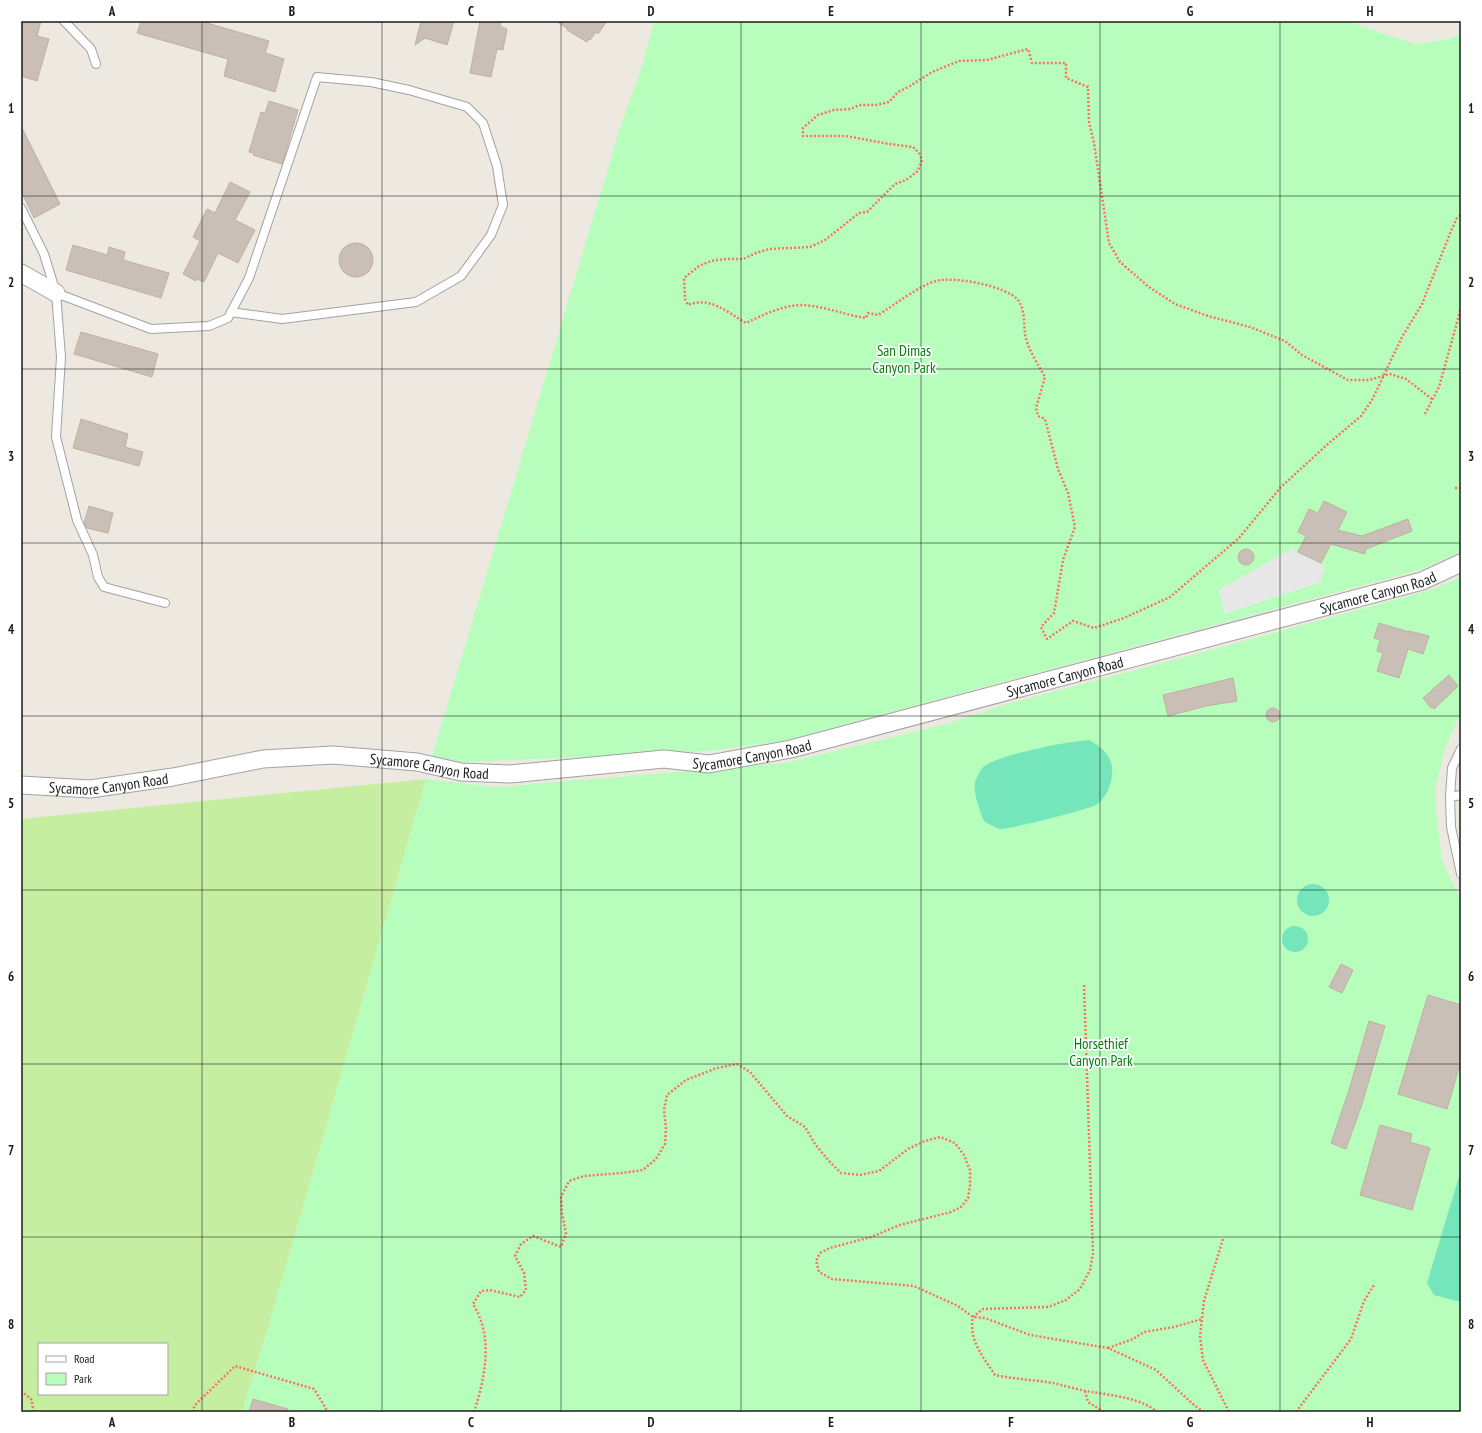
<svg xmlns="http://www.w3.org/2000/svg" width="1482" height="1433" font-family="'PT Sans Narrow',sans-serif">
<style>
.grass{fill:#c6eea0;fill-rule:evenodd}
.park{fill:#b7febd}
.pitch{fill:#75e5bb}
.parking{fill:#e7e7e7}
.building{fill:#cabfb6;stroke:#c1afa1}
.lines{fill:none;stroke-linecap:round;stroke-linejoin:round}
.service-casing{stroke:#a2a2a2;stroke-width:10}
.minor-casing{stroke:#a2a2a2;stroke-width:19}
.path{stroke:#ff7160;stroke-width:2.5;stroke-dasharray:2 2;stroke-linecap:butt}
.service{stroke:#fff;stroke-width:8}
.minor{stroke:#fff;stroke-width:17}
.grid{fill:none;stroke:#1b1b1b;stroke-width:1;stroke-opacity:0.55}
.labels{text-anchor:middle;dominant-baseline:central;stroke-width:3.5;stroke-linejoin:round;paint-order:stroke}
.park-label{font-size:15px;fill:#02810d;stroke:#fff}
.street-label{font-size:15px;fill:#1b1b1b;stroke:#fff}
.neatline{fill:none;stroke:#1b1b1b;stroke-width:1.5}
.grid-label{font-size:13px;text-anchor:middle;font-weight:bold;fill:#1b1b1b}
</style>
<rect width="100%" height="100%" fill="#eee9e0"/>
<path class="grass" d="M 426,779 L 269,1325 L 242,1412 L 21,1412 L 21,819 ZM 39,1344 L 167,1344 L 167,1394 L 39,1394 Z"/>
<g class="park">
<path d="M 654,21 L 1346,21 L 1415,44 L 1449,39 L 1461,33 L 1461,552 L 1420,570 L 784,741 L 709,751 L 515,760 L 462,762 L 432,756 L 620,128 L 642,66 Z"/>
<path d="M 1461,577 L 1461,712 L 1446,746 L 1436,784 L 1436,811 L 1442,860 L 1461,900 L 1461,1412 L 242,1412 L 269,1325 L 426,779 L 497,787 L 784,763 L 947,724 L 1010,703 L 1207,651 L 1430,590 Z"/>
</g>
<g class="pitch">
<path d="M 1089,740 C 1098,745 1105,750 1109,758 C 1117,772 1109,797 1096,805 C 1090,809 1006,830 1001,829 C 995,828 989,824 984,821 C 980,811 973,794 975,782 C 976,779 980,771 982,768 C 995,755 1070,741 1089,740 Z"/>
<circle cx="1313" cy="900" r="16"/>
<circle cx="1295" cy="939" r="13"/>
<path d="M 1461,1170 L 1461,1302 L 1434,1295 L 1427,1283 Z"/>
</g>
<path class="parking" d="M 1293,548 L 1297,552 L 1325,566 L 1321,582 L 1224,614 L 1219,590 Z"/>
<g class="building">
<path d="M 21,21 L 41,21 L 37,36 L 49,39 L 37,81 L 21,76 Z"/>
<path d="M 141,21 L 200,21 L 269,41 L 265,53 L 284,59 L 275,92 L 224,76 L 228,59 L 137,33 Z"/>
<path d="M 421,21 L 454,21 L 447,45 L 425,38 L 415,45 Z"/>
<path d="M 480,21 L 501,21 L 500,26 L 507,29 L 503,50 L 497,49 L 491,77 L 470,73 Z"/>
<path d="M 556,21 L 607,21 L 598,34 L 596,32 L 590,40 L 589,39 L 587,42 L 567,30 L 568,29 Z"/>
<path d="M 269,101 L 298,110 L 282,164 L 253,155 L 254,153 L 249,152 L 261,112 L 265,113 Z"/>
<path d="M 21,126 L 60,204 L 34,218 L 21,191 Z"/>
<path d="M 230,182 L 250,192 L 235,220 L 255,230 L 238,263 L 218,253 L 204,282 L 197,279 L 196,281 L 183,274 L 200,241 L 193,237 L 207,209 L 215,213 Z"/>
<circle cx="356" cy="260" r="17"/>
<path d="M 73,245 L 107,255 L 109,247 L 125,252 L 123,260 L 169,273 L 161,298 L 66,270 Z"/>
<path d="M 81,332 L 158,354 L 152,377 L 74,354 Z"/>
<path d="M 81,419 L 128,434 L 125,447 L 143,452 L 139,466 L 73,448 Z"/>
<path d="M 1324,501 L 1347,512 L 1338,530 L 1362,536 L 1408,519 L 1412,531 L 1366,549 L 1365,554 L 1331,544 L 1321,563 L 1298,552 L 1306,536 L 1298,532 L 1309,509 L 1318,513 Z"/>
<path d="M 89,506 L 113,513 L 108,533 L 87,528 L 84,523 Z"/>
<circle cx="1246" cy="557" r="8"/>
<path d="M 1379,623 L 1409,632 L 1409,631 L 1429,636 L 1423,654 L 1408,649 L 1399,678 L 1377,671 L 1383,653 L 1377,651 L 1380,640 L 1374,638 Z"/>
<path d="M 1449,675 L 1458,686 L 1434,709 L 1432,707 L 1431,708 L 1423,698 Z"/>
<path d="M 1233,678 L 1237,701 L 1206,706 L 1168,716 L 1163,695 Z"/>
<circle cx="1273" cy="715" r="7"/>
<path d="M 1341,964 L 1353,970 L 1342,993 L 1329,987 Z"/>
<path d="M 1428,995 L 1461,1005 L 1461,1061 L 1447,1109 L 1398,1094 Z"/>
<path d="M 1369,1021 L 1385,1026 L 1362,1104 L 1346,1149 L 1331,1143 L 1349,1090 Z"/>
<path d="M 1380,1125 L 1412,1134 L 1410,1142 L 1430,1148 L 1412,1210 L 1360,1195 Z"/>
<path d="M 253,1399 L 288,1409 L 288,1412 L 249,1412 Z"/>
</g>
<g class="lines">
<defs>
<g id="service">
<path d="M 64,21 L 91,49 L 96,64"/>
<path d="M 21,208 L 44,254 L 56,293 L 61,357 L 56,437 L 77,520 L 93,555 L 98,577 L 104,587 L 165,603"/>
<path d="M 56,293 L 151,329 L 209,326 L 228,318 L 249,278 L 317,77 L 371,82 L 409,90 L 467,107 L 483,123 L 497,166 L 503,205 L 491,235 L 461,276 L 416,302 L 282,319 L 231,312"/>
<path d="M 1461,749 L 1452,768 L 1450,797 L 1451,827 L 1461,874"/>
<path d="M 1450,797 L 1461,795"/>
</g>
<g id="minor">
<path d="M 21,273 L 56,293"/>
<path id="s1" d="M 21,785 L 90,789 L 173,777 L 263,759 L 333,755 L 417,762 L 461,772 L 510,774 L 664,759 L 709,764 L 791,749 L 1422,581 L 1461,563"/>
</g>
</defs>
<use href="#service" class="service-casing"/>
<use href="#minor" class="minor-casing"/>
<g class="path">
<path d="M 1432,399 L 1406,379 L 1390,374 L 1369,380 L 1348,380 L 1302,355 L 1285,341 L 1250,327 L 1208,316 L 1175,304 L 1149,287 L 1120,262 L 1109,243 L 1094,143 L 1089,122 L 1088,87 L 1066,78 L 1066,63 L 1032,63 L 1028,49 L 987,60 L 959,61 L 932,72 L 910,86 L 898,92 L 889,102 L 876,105 L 859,105 L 851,109 L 834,110 L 818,115 L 803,128 L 803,136 L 846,136 L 889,144 L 913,147 L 919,153 L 922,160 L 918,171 L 906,180 L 895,184 L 867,212 L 859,213 L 825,240 L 810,247 L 769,249 L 756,253 L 743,259 L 725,259 L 711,261 L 699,266 L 684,278 L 685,299 L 688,305 C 710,296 727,312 746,323 C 763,315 783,305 802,305 C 824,306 845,315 866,318 L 868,313 L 878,315 C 893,306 920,285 936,281 C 953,276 1007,286 1018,300 C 1027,313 1022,328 1027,342 C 1031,354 1039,366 1045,377 L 1036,408 L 1038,416 L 1045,419 L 1058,469 L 1068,493 L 1075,527 L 1063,560 L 1054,613 L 1041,627 L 1047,639 L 1073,621 L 1094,628 L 1124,618 L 1170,597 L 1239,538 L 1281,487 L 1329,443 L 1361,416 L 1372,400 L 1402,337 L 1422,304 L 1451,231 L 1457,218 L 1461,215"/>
<path d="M 1425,414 L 1439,387 L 1461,308"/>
<path d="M 1455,488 L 1461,488"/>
<path d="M 1084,985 L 1093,1254 L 1090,1270 L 1080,1289 L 1066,1300 L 1048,1307 L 983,1309 L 973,1317 C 968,1339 983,1357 995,1375 C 1014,1379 1034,1380 1053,1383 C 1066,1386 1079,1390 1092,1392 C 1111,1395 1144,1399 1157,1412"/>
<path d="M 1223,1239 L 1204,1301 L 1200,1336 L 1203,1360 L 1229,1412"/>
<path d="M 1108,1348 L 1133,1339 L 1144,1332 L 1174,1327 L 1202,1319"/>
<path d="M 21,1391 L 31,1399 L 34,1412"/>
<path d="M 1085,1391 L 1088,1402 L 1104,1412"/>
<path d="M 192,1412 L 195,1405 L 235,1366 L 314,1389 L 328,1412"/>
<path d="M 474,1412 C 483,1385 491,1349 481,1321 C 479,1315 476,1309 473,1304 L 481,1291 L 490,1290 L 520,1297 L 526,1290 L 524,1273 L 515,1256 L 521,1244 L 533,1236 L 561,1247 L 566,1234 L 562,1213 L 561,1197 L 569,1181 L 584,1176 L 622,1173 L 643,1170 L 656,1159 L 665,1144 L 666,1128 L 664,1110 L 667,1095 L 686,1080 L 717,1068 L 737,1064 L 750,1072 L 787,1116 L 805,1127 L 815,1144 L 828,1160 L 841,1173 L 860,1175 L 879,1171 L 908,1149 L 925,1141 L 940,1137 L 955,1143 L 964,1155 L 970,1170 L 970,1186 L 968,1198 L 961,1207 L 951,1212 L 900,1225 L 871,1237 L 830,1248 L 820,1253 L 816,1261 L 819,1272 L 832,1279 L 914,1286 L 958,1306 L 973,1317 L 985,1318 L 1030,1335 L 1108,1348 L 1156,1370 L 1194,1405 L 1204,1412"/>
<path d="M 1296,1412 L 1351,1339 L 1364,1301 L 1374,1285"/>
</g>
<use href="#service" class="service"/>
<use href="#minor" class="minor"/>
</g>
<path class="grid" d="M 202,21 L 202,1412M 382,21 L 382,1412M 561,21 L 561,1412M 741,21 L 741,1412M 921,21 L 921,1412M 1100,21 L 1100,1412M 1280,21 L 1280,1412M 21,196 L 1461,196M 21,369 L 1461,369M 21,543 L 1461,543M 21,716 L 1461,716M 21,890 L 1461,890M 21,1064 L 1461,1064M 21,1237 L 1461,1237"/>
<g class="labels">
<g class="park-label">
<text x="904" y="350">San Dimas<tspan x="904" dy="17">Canyon Park</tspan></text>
<text x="1101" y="1043">Horsethief<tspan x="1101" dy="17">Canyon Park</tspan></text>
</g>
<g class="street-label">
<text stroke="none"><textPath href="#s1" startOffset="1384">Sycamore Canyon Road</textPath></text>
<text stroke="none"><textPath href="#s1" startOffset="1060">Sycamore Canyon Road</textPath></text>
<text stroke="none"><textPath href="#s1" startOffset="737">Sycamore Canyon Road</textPath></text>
<text stroke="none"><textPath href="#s1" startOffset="412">Sycamore Canyon Road</textPath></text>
<text stroke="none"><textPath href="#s1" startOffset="88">Sycamore Canyon Road</textPath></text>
</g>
</g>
<rect width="1482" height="1433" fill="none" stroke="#ffffff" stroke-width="44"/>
<rect x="38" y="1343" width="130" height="52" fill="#ffffff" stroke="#a4a4a4"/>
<rect x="46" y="1356" width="20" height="6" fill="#ffffff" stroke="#a4a4a4"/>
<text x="74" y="1363" font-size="12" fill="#1b1b1b">Road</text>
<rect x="46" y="1373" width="20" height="12" fill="#b7febd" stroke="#a4a4a4"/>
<text x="74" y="1383" font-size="12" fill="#1b1b1b">Park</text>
<rect x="22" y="22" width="1438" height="1389" class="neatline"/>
<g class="grid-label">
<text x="112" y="16">A</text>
<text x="292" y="16">B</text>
<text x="471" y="16">C</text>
<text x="651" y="16">D</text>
<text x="831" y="16">E</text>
<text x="1011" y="16">F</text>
<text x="1190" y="16">G</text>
<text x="1370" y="16">H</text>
<text x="11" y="113">1</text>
<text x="1471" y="113">1</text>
<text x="11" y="287">2</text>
<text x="1471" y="287">2</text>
<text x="11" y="461">3</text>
<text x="1471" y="461">3</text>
<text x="11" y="634">4</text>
<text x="1471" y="634">4</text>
<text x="11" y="808">5</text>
<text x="1471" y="808">5</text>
<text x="11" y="981">6</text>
<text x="1471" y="981">6</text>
<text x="11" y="1155">7</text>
<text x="1471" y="1155">7</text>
<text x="11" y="1329">8</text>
<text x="1471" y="1329">8</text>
<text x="112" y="1427">A</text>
<text x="292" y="1427">B</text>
<text x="471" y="1427">C</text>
<text x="651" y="1427">D</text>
<text x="831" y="1427">E</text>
<text x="1011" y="1427">F</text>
<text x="1190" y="1427">G</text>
<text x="1370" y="1427">H</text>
</g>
</svg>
